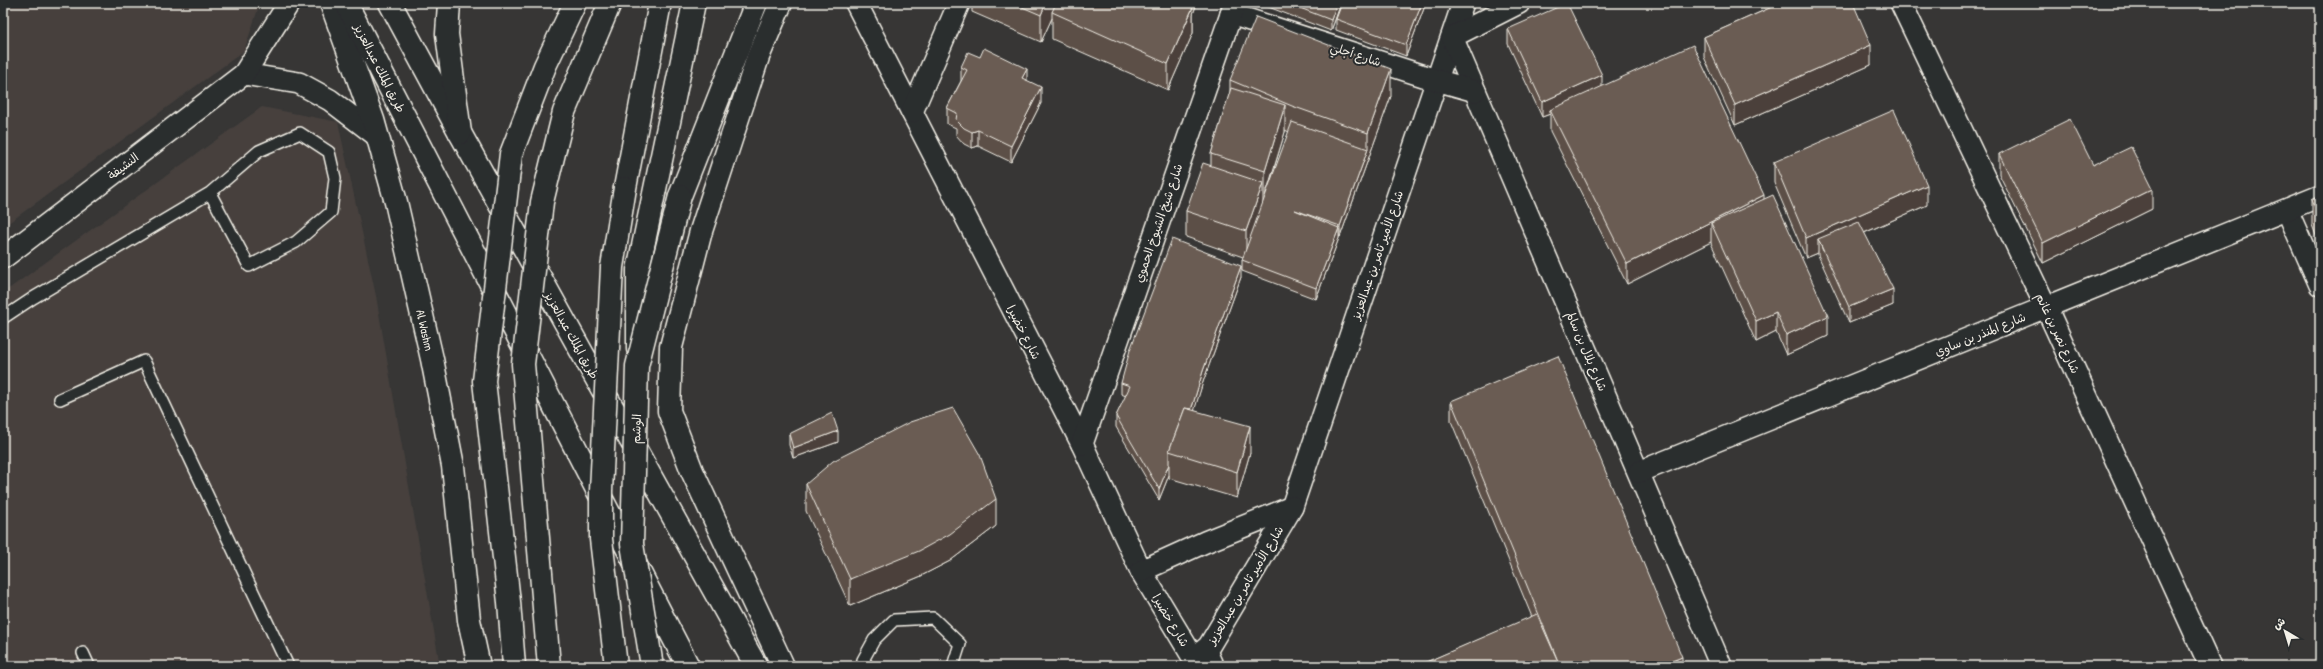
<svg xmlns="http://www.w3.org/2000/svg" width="2323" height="669" font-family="'Patrick Hand','Playpen Sans Arabic',sans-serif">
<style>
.built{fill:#47413e}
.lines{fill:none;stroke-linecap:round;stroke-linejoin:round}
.lane-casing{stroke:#f4f1e8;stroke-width:14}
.street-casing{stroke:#f4f1e8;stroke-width:24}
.secondary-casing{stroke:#f4f1e8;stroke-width:25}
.primary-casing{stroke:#f4f1e8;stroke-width:25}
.lane{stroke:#2a2d2e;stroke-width:11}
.street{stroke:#2a2d2e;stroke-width:21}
.secondary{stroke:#2a2d2e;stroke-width:22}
.primary{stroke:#2a2d2e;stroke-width:22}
.secondary-bridge-casing{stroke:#f4f1e8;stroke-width:25;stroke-linecap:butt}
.secondary-bridge{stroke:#2a2d2e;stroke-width:22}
.wall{fill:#5c4f47;stroke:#f4f1e8;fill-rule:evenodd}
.shaded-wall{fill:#4b403a;stroke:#f4f1e8}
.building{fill:#6b5c53;stroke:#f4f1e8}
.labels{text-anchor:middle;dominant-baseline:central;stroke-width:4;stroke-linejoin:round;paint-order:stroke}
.street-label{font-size:12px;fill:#f4f1e8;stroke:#2a2d2e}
</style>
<rect width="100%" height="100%" fill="#373635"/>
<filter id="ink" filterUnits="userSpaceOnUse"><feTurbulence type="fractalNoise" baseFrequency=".025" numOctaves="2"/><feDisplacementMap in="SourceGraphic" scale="8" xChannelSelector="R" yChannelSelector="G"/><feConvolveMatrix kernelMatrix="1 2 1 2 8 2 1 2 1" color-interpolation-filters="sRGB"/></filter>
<g filter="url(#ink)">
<g class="built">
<path d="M 3,3 L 260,3 L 244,51 L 3,227 Z"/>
<path d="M 262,107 L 338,122 L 376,296 L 440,666 L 3,666 L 3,293 Z"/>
</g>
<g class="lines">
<defs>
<g id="lane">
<path d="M 3,318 L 33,298 L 210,193 L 259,151 L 300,133 L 329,152 L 335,178 L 331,212 L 296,242 L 249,266 L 210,193"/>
<path d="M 60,399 L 144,361 L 288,666"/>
<path d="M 1209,646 L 1218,666"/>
<path d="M 83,653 L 89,666"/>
<path d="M 868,666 L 863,660 L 874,640 L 894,620 L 933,618 L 960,644 L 953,666"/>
</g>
<g id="street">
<path d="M 856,3 L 1082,444 L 1141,571 L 1194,659 L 1209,646 L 1292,507 L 1463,3"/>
<path d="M 1519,3 L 1452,37 L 1721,666"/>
<path d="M 1901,3 L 2046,307 L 2210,666"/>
<path d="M 1231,14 L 1436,80 L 1475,91"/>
<path d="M 244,74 L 299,83 L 330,100 L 377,136"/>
<path d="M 912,112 L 959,3"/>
<path d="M 2287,210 L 2320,285"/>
<path d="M 3,258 L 244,74 L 289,3"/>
<path d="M 1082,444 L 1235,3"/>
<path d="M 1639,472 L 2320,196"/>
<path d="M 1141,571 L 1205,542 L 1292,507"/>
</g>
<g id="secondary">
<path d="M 331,3 L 373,120 L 396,202 L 432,359 L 453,466 L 469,620 L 479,666"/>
<path d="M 346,3 L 688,666"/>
<path d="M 390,3 L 460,133 L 756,666"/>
</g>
<g id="primary">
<path d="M 449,3 L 447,34 L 460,133"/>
<path d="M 781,3 L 758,57 L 701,231 L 671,347 L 669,411 L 692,471 L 783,666"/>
<path d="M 625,188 L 660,3"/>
<path d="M 680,196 L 756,3"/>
<path d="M 638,349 L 638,270 L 694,3"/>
</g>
</defs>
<use href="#lane" class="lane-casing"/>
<use href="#street" class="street-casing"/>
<use href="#secondary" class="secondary-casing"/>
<use href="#primary" class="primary-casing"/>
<use href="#lane" class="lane"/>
<use href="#street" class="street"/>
<use href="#secondary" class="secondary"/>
<use href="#primary" class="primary"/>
<defs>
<g id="secondary-bridge">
<path d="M 514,666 L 509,602 L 484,381 L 511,154 L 545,66 L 575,3"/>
<path d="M 549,666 L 523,364 L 542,202 L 564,112 L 610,3"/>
<path d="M 616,666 L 601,539 L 601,491 L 612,267 L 625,188"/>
<path d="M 652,666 L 632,544 L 637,366 L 680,196"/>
</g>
</defs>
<use href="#secondary-bridge" class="secondary-bridge-casing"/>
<use href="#secondary-bridge" class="secondary-bridge"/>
</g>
<g class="wall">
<path d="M 972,3 L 1197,3 L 1193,14 L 1193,33 L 1168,90 L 1052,39 L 1052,18 L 1041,42 L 972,12 Z"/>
<path d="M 1258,3 L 1341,3 L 1331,31 Z"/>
<path d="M 1342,3 L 1426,3 L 1406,56 L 1336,30 L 1336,19 Z"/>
<path d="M 1762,3 L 1853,3 L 1871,65 L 1735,125 L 1704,57 L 1704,37 L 1765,10 Z"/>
<path d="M 1508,29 L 1602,87 L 1764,199 L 1828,336 L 1786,355 L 1776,332 L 1756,342 L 1711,243 L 1711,242 L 1627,284 L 1550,131 L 1550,114 L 1542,117 L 1508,44 Z"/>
<path d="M 980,57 L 1027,80 L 1041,103 L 1011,162 L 978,146 L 972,148 L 964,144 L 956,135 L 956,128 L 947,124 L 947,108 L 961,81 L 961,67 Z"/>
<path d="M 1230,80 L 1391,96 L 1340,237 L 1339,236 L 1339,238 L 1316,299 L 1242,271 L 1242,260 L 1243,257 L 1186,237 L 1186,211 L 1211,165 L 1211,154 L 1230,92 ZM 1285,130 L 1289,132 L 1266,195 L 1285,132 Z"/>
<path d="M 1999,154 L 2093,165 L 2152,209 L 2043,263 L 1999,174 Z"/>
<path d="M 1774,162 L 1927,205 L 1864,233 L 1893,305 L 1849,323 L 1818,255 L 1818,253 L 1806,258 L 1774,183 Z"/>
<path d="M 2320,195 L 2320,246 L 2312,225 L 2312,199 Z"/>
<path d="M 1241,277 L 1203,382 L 1194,410 L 1250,453 L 1237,498 L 1169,478 L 1169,475 L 1159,500 L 1116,427 L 1116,416 L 1126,396 L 1121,394 L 1121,383 Z"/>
<path d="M 1451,401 L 1682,666 L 1417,666 L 1532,617 L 1451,421 Z"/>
<path d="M 789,434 L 838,442 L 793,458 L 789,445 Z"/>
<path d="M 806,484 L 996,526 L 950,561 L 919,577 L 850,606 L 806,511 Z"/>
</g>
<g class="shaded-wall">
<path d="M 1046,3 L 1058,3 L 1052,12 L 1052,18 L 1041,42 L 1041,15 Z"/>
<path d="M 1192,3 L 1197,3 L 1193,14 L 1193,33 L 1168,90 L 1168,64 L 1192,10 Z"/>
<path d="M 1337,3 L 1341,3 L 1331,31 L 1331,20 Z"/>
<path d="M 1422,3 L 1426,3 L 1406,56 L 1406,45 Z"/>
<path d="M 1771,3 L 1826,3 L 1771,23 Z"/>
<path d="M 1871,45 L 1871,65 L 1735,125 L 1735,105 Z"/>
<path d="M 1027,69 L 1027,85 L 1022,78 Z"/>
<path d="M 1391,69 L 1391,96 L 1340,237 L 1340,226 L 1368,149 L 1368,133 Z"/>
<path d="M 1602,75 L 1602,91 L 1550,110 L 1550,114 L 1542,117 L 1542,102 Z"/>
<path d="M 1041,87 L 1041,103 L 1011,162 L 1011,146 Z"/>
<path d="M 1285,105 L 1285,132 L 1265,197 L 1265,171 Z"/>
<path d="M 978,130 L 978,146 L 972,148 L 972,132 Z"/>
<path d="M 1263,183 L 1263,210 L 1246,258 L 1246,231 Z"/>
<path d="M 1927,185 L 1927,205 L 1823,251 L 1818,239 L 1818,253 L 1806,258 L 1806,238 Z"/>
<path d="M 2152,189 L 2152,209 L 2043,263 L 2043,243 Z"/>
<path d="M 1764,195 L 1764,215 L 1711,223 L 1711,242 L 1627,284 L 1627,264 Z"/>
<path d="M 1339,228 L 1339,238 L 1316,299 L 1316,288 Z"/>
<path d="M 1241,266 L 1241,277 L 1203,382 L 1193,415 L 1178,454 L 1203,371 Z"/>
<path d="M 1893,289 L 1893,305 L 1849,323 L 1849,307 Z"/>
<path d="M 1776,312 L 1776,332 L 1756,342 L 1756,321 Z"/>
<path d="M 1828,316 L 1828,336 L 1786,355 L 1786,335 Z"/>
<path d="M 1250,426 L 1250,453 L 1237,498 L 1237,472 Z"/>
<path d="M 838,431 L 838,442 L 793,458 L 793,448 Z"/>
<path d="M 1169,464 L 1169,475 L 1159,500 L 1159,489 Z"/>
<path d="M 996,499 L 996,526 L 950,561 L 919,577 L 850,606 L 850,579 Z"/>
<path d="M 1682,657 L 1682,666 L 1660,666 Z"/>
</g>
<g class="building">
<path d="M 1013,3 L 1046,3 L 1041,15 Z"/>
<path d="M 1056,3 L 1184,3 L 1193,7 L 1168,64 L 1052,12 Z"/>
<path d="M 1287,3 L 1337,3 L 1331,20 Z"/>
<path d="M 1342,3 L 1422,3 L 1406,45 L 1336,19 Z"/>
<path d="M 1567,3 L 1602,75 L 1542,102 L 1508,29 Z"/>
<path d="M 1781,3 L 1853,3 L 1871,45 L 1735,105 L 1704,37 Z"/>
<path d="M 1256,17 L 1391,69 L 1368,133 L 1292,106 L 1230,80 Z"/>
<path d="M 1693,45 L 1764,195 L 1627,264 L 1550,110 Z"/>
<path d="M 984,48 L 1027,69 L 1022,78 L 1041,87 L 1011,146 L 978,130 L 972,132 L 964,128 L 956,120 L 957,113 L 947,108 L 967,70 L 961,67 L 968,52 L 980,57 Z"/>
<path d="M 1231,88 L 1285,105 L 1265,171 L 1211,154 Z"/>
<path d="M 1894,110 L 1927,185 L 1806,238 L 1774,162 Z"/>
<path d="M 2070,119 L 2093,165 L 2131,147 L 2152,189 L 2043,243 L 1999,154 Z"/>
<path d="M 1292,122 L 1368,149 L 1340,226 L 1295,210 L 1339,228 L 1316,288 L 1242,260 Z"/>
<path d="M 1203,163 L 1263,183 L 1246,231 L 1186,211 Z"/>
<path d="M 1773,195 L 1828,316 L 1786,335 L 1776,312 L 1756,321 L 1711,223 Z"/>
<path d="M 2320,195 L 2320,219 L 2312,199 Z"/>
<path d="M 1859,222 L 1893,289 L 1849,307 L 1818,239 Z"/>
<path d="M 1172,239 L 1241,266 L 1203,371 L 1193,404 L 1191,409 L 1185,408 L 1169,451 L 1169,464 L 1159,489 L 1116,416 L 1130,386 L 1121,383 L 1130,350 Z"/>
<path d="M 1558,356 L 1682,657 L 1660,666 L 1560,666 L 1451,401 Z"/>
<path d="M 953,408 L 980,455 L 996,499 L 950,534 L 919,551 L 850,579 L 806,484 L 833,461 L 910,422 Z"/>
<path d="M 1185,408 L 1250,426 L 1237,472 L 1169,451 Z"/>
<path d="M 832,413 L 838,431 L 793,448 L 789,434 Z"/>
<path d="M 1537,614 L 1560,666 L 1417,666 Z"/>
</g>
</g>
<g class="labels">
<g class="street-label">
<text transform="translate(1356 54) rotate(18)">شارع أجلي</text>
<text transform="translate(380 68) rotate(63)">طريق الملك عبدالعزيز</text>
<text transform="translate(123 166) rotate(-37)">النشيفة</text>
<text transform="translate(1158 223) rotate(-71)">شارع شيخ الشيوخ الحموي</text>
<text transform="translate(1377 255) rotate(-71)">شارع الأمير ثامر بن عبدالعزيز</text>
<text transform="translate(425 330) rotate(77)">Al Washm</text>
<text transform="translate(1024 332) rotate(63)">شارع خضيرا</text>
<text transform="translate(2058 333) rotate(65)">شارع نصر بن غانم</text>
<text transform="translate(1980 334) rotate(-22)">شارع المنذر بن ساوي</text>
<text transform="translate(572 335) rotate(61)">طريق الملك عبدالعزيز</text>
<text transform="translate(1587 351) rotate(67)">شارع بلال بن سالم</text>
<text transform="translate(636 429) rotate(-88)">الوشم</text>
<text transform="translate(1245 585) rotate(-59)">شارع الأمير ثامر بن عبدالعزيز</text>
<text transform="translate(1171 620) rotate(59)">شارع خضيرا</text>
</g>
</g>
<rect width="2323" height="669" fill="none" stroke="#2a2d2e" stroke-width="16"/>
<rect x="8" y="8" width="2307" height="653" fill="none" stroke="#f4f1e8" stroke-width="1.5" filter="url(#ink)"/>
<g transform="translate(2285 631) rotate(322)" stroke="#2a2d2e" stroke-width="3" paint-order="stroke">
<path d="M0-3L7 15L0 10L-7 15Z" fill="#f4f1e8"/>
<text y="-6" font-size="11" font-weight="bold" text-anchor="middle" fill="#f4f1e8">ش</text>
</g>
</svg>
